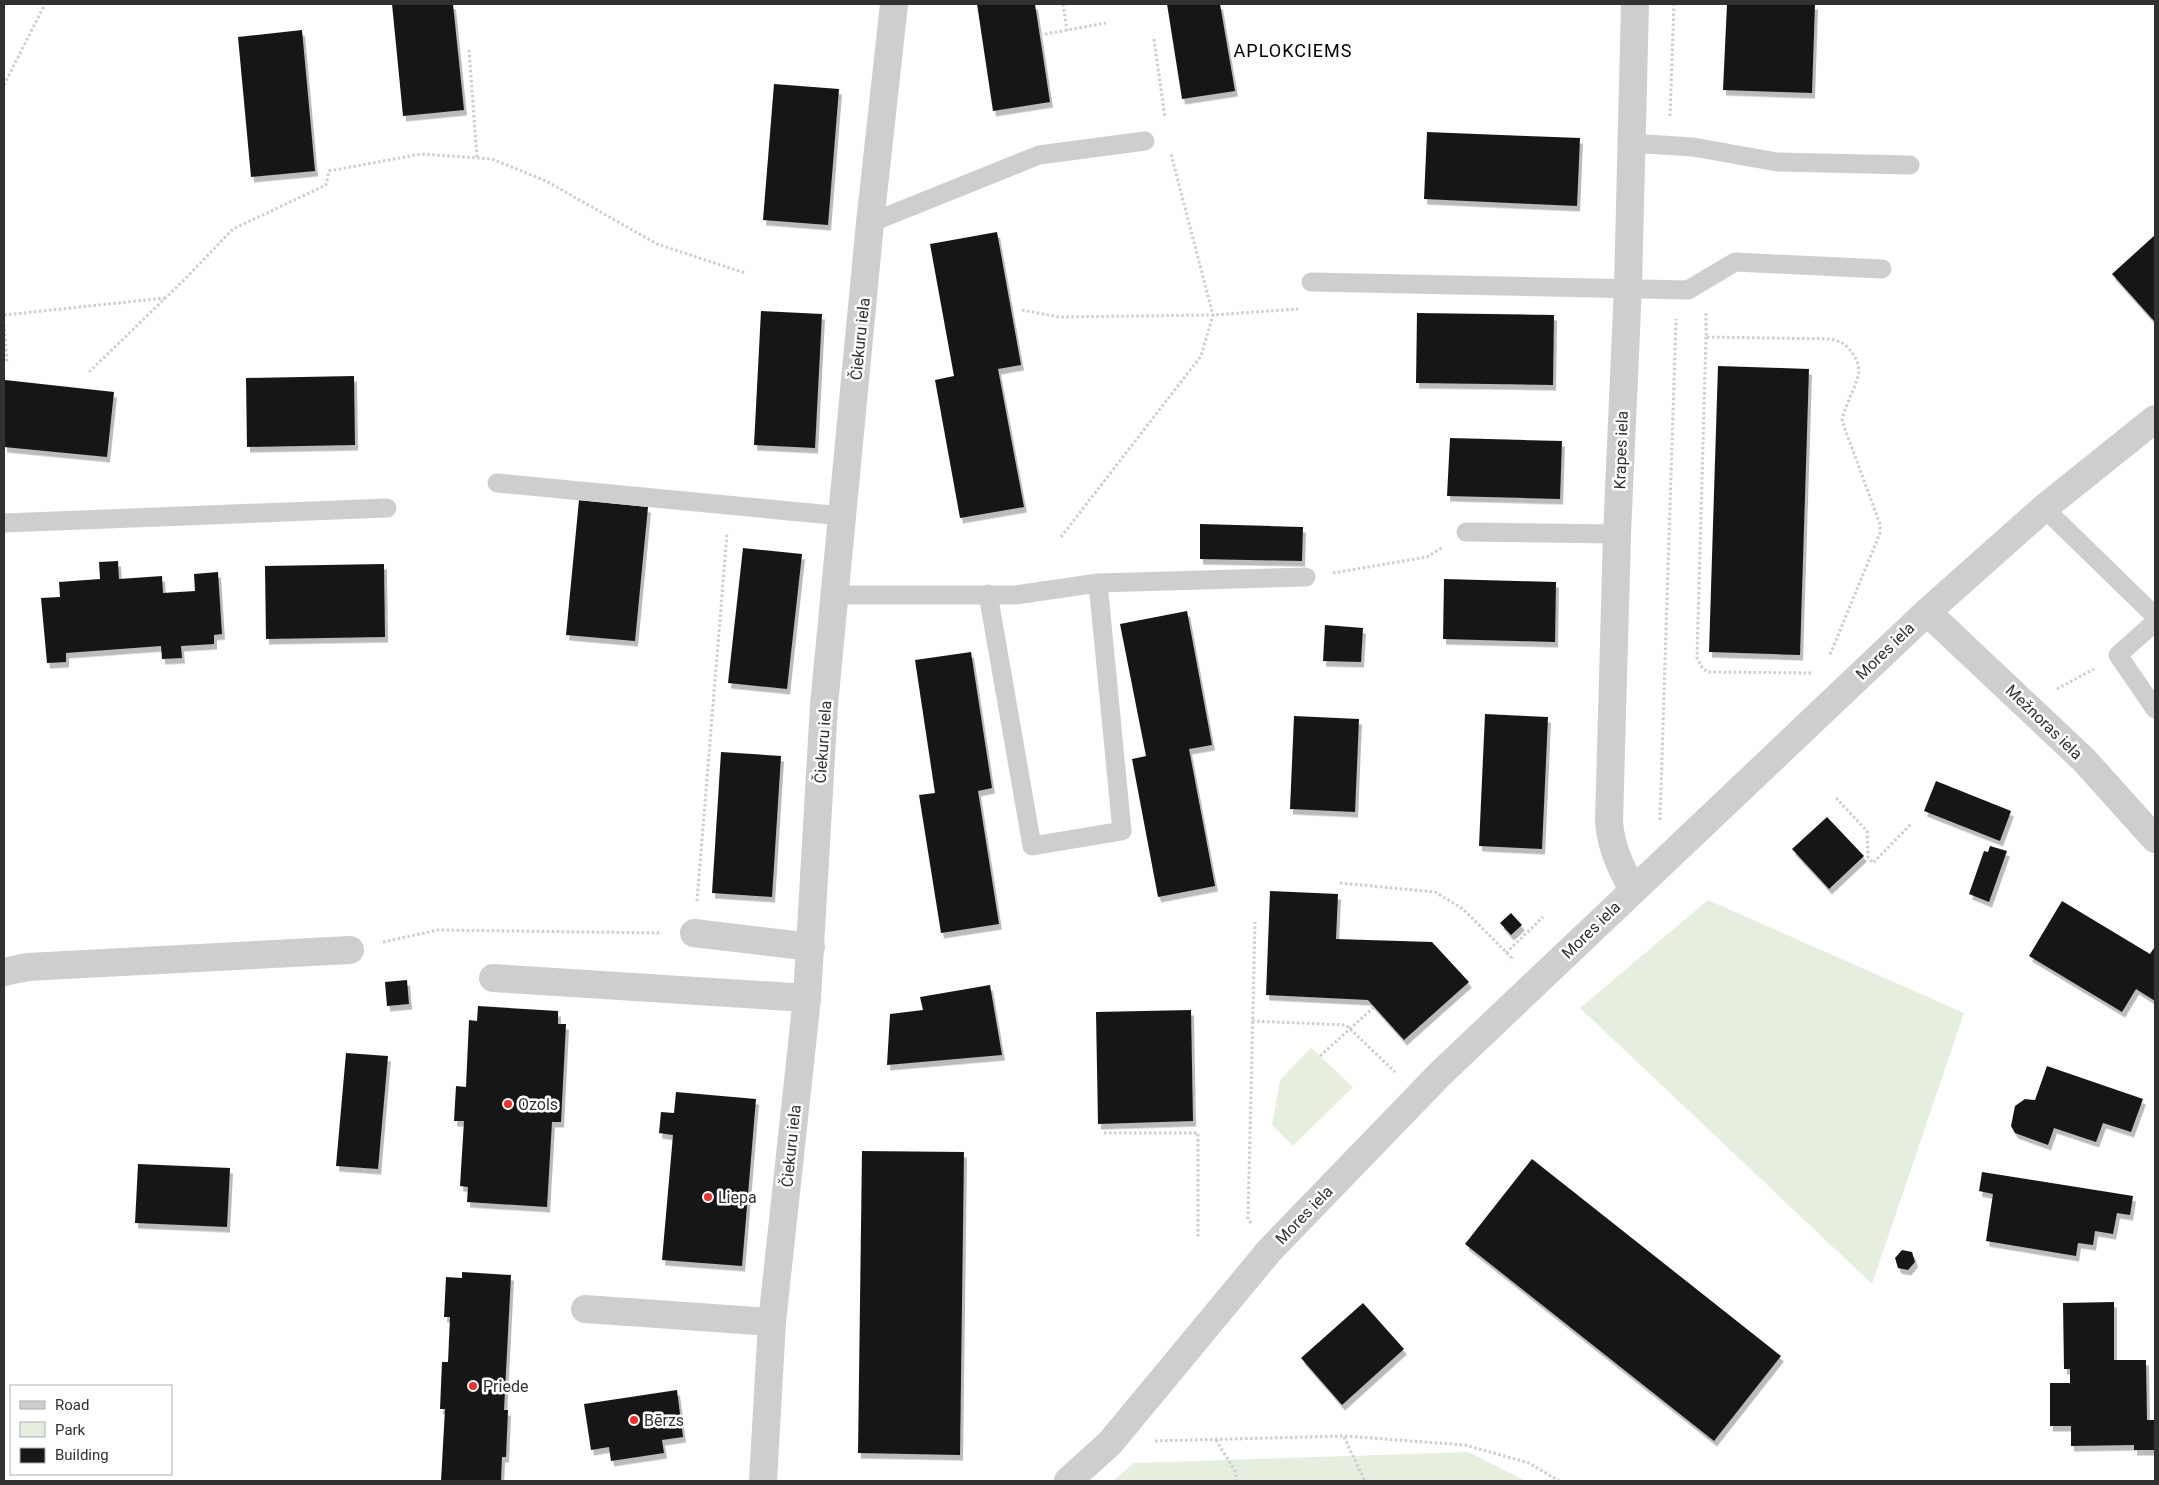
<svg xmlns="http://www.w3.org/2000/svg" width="2159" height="1485" font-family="Roboto,sans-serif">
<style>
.green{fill:#e6efdf}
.building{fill:#181818;filter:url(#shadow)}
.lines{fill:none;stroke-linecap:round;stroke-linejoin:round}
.path{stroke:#cecece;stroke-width:3;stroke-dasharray:2.5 2.5;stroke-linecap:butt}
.service{stroke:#cecece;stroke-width:19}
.minor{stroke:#cecece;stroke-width:28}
.poi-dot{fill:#f02e2b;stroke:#fff;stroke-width:2}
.labels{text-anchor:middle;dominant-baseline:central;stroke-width:5;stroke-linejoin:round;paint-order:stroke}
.street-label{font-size:16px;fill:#313131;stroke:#fff}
.poi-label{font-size:16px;fill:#313131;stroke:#fff;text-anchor:start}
.neighbourhood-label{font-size:18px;letter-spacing:1px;fill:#000;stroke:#fff}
</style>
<defs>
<filter id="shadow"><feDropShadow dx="3" dy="5.5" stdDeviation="0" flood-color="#0004"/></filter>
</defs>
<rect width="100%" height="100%" fill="#fff"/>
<g class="green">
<path d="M 1708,900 L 1964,1013 L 1872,1284 L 1580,1008 Z"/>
<path d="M 1311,1048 L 1353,1087 L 1293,1146 L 1272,1125 L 1280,1080 Z"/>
<path d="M 1468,1452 L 1526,1481 L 1113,1481 L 1134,1463 Z"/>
</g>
<g class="building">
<path d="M 392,4 L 453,4 L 464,110 L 403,116 Z"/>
<path d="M 977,4 L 1035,4 L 1050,102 L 993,111 Z"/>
<path d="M 1167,4 L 1220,4 L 1235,91 L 1182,99 Z"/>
<path d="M 1727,4 L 1815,4 L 1812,93 L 1723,90 Z"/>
<path d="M 302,30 L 315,171 L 251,177 L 238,37 Z"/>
<path d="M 774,84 L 839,89 L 828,225 L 763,220 Z"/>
<path d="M 1427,132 L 1580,138 L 1577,206 L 1424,199 Z"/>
<path d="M 997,232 L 1021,365 L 998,369 L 1024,507 L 960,518 L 935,380 L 954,376 L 930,244 Z"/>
<path d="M 2155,235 L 2155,322 L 2112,274 Z"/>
<path d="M 761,311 L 822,314 L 815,448 L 754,445 Z"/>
<path d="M 1417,313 L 1554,315 L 1553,385 L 1416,383 Z"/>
<path d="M 1718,366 L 1809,369 L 1800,655 L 1709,652 Z"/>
<path d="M 354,376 L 355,445 L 247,447 L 246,378 Z"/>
<path d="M 5,380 L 114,392 L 107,457 L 4,447 Z"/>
<path d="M 1450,438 L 1562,441 L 1560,499 L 1447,496 Z"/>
<path d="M 579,500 L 648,507 L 635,641 L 566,635 Z"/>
<path d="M 1200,524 L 1303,527 L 1302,561 L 1200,559 Z"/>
<path d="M 743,548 L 802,554 L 787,689 L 728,683 Z"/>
<path d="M 118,561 L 119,579 L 162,576 L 163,593 L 195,591 L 194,574 L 218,572 L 222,634 L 214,635 L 214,644 L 181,646 L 182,658 L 162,659 L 161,646 L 66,653 L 66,662 L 47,663 L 41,598 L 60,597 L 59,582 L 100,579 L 99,562 Z"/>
<path d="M 384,564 L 385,637 L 266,639 L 265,566 Z"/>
<path d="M 1444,579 L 1556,582 L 1555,642 L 1443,639 Z"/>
<path d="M 1187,611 L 1212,745 L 1189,749 L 1215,886 L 1158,897 L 1132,759 L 1146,756 L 1120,624 Z"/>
<path d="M 1325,625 L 1363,628 L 1361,662 L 1323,661 Z"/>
<path d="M 971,652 L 992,788 L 978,791 L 999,924 L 941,933 L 919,795 L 935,793 L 915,660 Z"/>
<path d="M 1485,714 L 1548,717 L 1542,849 L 1479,846 Z"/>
<path d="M 1294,716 L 1359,719 L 1355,812 L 1290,809 Z"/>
<path d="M 721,752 L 781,756 L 772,897 L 712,893 Z"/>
<path d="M 1936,781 L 2011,811 L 2000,841 L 1924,811 Z"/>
<path d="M 1827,817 L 1864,856 L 1829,889 L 1792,849 Z"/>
<path d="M 1990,846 L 2007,851 L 1989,902 L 1969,894 L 1984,851 L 1988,852 Z"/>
<path d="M 1270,891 L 1338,894 L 1336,939 L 1432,942 L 1469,982 L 1404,1040 L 1368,1000 L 1266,995 Z"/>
<path d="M 2062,901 L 2150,954 L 2154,948 L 2155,948 L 2155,1001 L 2136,989 L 2122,1012 L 2029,956 Z"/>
<path d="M 1511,913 L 1522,925 L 1511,935 L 1500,923 Z"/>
<path d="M 407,980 L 409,1004 L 387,1006 L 385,982 Z"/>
<path d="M 990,985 L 1002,1055 L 887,1065 L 890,1014 L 923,1010 L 920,997 Z"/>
<path d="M 478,1006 L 558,1011 L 558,1024 L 566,1024 L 561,1122 L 552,1122 L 547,1207 L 467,1202 L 468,1187 L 460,1186 L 464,1121 L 454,1121 L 456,1086 L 466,1087 L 469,1020 L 477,1021 Z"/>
<path d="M 1191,1010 L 1193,1121 L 1098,1124 L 1096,1012 Z"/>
<path d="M 346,1053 L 388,1056 L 378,1169 L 336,1166 Z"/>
<path d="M 2047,1066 L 2143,1099 L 2131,1132 L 2103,1123 L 2096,1142 L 2054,1128 L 2048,1145 L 2015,1133 L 2011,1126 L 2015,1106 L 2025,1099 L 2035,1100 Z"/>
<path d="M 676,1092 L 756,1099 L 742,1266 L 662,1260 L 673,1135 L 659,1133 L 661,1112 L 674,1113 Z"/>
<path d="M 862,1151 L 964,1152 L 960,1455 L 858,1453 Z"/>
<path d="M 1532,1159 L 1781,1356 L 1714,1441 L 1465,1244 Z"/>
<path d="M 138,1164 L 230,1168 L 227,1227 L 135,1223 Z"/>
<path d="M 1982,1172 L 2133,1196 L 2130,1215 L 2117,1213 L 2113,1234 L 2095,1231 L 2093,1245 L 2078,1243 L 2076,1256 L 1986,1241 L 1993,1194 L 1979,1191 Z"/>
<path d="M 1902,1250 L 1912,1252 L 1915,1262 L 1908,1270 L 1898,1268 L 1895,1258 Z"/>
<path d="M 462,1272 L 511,1275 L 504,1410 L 508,1410 L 506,1457 L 502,1457 L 501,1481 L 441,1481 L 445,1409 L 440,1409 L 442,1362 L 448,1362 L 450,1317 L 444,1317 L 446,1277 L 462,1278 Z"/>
<path d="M 2114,1302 L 2114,1360 L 2146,1360 L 2147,1420 L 2155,1420 L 2155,1450 L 2134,1450 L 2134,1445 L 2071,1446 L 2071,1426 L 2050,1426 L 2050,1383 L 2070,1383 L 2070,1369 L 2064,1369 L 2063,1303 Z"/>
<path d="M 1363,1303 L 1404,1349 L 1342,1405 L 1301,1358 Z"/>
<path d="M 677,1390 L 683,1437 L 662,1440 L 664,1453 L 611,1461 L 609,1447 L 591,1450 L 584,1404 Z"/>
</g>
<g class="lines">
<g class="path">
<path d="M 1063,4 L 1067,31"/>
<path d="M 1040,35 L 1106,23"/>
<path d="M 1154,39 L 1165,118"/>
<path d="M 469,50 L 477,157"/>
<path d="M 4,85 L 45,4"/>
<path d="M 1670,116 L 1674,4"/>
<path d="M 1022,310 L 1059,317 L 1213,315 L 1298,309"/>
<path d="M 1706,313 L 1706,337 L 1830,339 C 1834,340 1839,341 1842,343 C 1851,348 1862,365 1858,376 C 1854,392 1845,405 1842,421 L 1880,524 L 1880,533 L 1830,655"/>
<path d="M 4,315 L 165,298"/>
<path d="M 4,324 L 7,363"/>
<path d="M 1706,337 L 1697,658 L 1703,669 L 1709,672 L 1813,673"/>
<path d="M 89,372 L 184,280 L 233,229 L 326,185 L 329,171 L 421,154 L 492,159 L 546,181 L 657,244 L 745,273"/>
<path d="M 1061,537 L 1201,356 L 1213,315 L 1171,154"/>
<path d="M 1333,573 L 1427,557 L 1443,547"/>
<path d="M 2057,689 L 2094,669"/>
<path d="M 1836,798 L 1867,831 L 1868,857 L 1873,863 L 1912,823"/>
<path d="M 1660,820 L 1676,319"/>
<path d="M 1340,883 L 1435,892 L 1463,909 L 1512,958 L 1510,960"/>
<path d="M 697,901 L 727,534"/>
<path d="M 383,942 L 438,930 L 662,933"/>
<path d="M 1506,953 L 1543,917"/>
<path d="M 1252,1021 L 1346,1025 L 1395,1072"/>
<path d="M 1320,1056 L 1374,1007"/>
<path d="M 1104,1133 L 1198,1133 L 1198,1237"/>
<path d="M 1251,1223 L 1248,1219 L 1255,922"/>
<path d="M 1344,1437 L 1365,1481"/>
<path d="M 1216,1440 L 1235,1471 L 1237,1481"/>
<path d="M 1155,1441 L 1344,1436 L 1465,1445 L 1529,1463 L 1559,1481"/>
</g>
<g class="service">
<path d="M 1630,143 L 1693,147 L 1777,162 L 1910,165"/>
<path d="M 870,223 L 1039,155 L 1145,141"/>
<path d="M 1311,282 L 1688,290 L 1735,262 L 1882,269"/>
<path d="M 497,483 L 842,516"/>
<path d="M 2044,508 L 2155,616"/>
<path d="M 4,523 L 387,508"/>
<path d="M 1466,532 L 1617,534"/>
<path d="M 988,594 L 1032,846 L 1122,831 L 1098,583"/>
<path d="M 836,595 L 1015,595 L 1098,583 L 1306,577"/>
<path d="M 2155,622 L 2118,655 L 2155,709"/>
</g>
<g class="minor">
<path d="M 1927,612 L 2084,760 L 2155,839"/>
<path d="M 1633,890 C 1621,868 1611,848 1609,822 L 1617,534 L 1628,287 L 1635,4"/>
<path d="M 694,933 L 811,947"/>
<path d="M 4,972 L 27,967 L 350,950"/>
<path d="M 493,978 L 807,998"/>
<path d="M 585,1309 L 772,1322"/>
<path d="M 763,1481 L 772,1322 L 807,998 L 824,705 L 870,223 L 894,4"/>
<path d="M 1068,1481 L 1110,1443 L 1269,1251 L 1440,1074 L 1927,612 L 2044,508 L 2155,419"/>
</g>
</g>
<g class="poi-dot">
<circle cx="508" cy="1104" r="5"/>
<circle cx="708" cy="1197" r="5"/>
<circle cx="473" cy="1386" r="5"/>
<circle cx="634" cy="1420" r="5"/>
</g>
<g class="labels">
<g class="street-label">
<text transform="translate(860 339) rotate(-84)">Čiekuru iela</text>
<text transform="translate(1621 450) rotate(-88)">Krapes iela</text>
<text transform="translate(1885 651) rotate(-44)">Mores iela</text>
<text transform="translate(2044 722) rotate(44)">Mežnoras iela</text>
<text transform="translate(823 742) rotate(-86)">Čiekuru iela</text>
<text transform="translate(1591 930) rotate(-44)">Mores iela</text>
<text transform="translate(791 1146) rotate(-84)">Čiekuru iela</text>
<text transform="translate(1304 1215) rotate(-46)">Mores iela</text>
</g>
<g class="poi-label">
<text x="518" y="1104">Ozols</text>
<text x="718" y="1197">Liepa</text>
<text x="483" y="1386">Priede</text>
<text x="644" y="1420">Bērzs</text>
</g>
<g class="neighbourhood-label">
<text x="1293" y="50">APLOKCIEMS</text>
</g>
</g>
<rect width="2159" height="1485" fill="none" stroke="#313131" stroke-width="10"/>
<rect x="10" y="1385" width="162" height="90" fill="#ffffff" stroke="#adadad"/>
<rect x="20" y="1401" width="25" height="8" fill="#cecece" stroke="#adadad"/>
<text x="55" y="1410" font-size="15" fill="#313131">Road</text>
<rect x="20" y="1422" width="25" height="15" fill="#e6efdf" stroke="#adadad"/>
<text x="55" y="1435" font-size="15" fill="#313131">Park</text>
<rect x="20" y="1448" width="25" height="15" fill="#181818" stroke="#adadad"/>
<text x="55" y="1460" font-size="15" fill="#313131">Building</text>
</svg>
